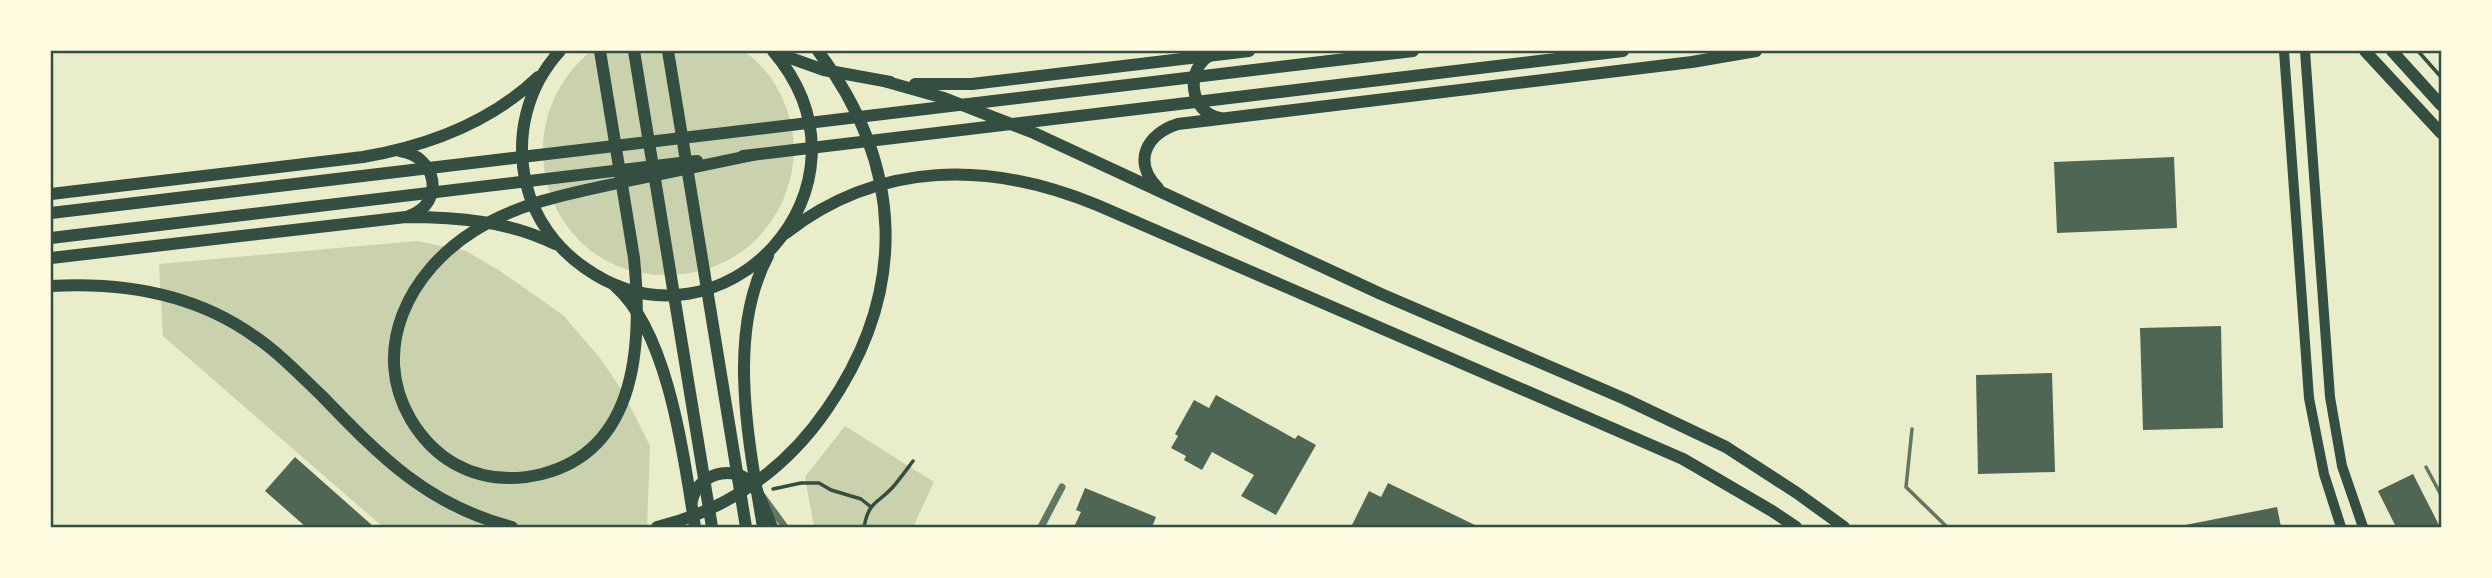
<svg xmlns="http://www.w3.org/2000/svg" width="2492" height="578" font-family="'Source Serif 4',serif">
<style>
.green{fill:#cad2ad}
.building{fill:#4f6655}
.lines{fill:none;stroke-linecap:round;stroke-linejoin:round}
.path{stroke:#344e41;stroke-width:3.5}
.service{stroke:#617663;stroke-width:3.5}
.minor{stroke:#617663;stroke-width:7}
.secondary{stroke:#344e41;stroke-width:10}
.primary{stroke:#344e41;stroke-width:12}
.trunk{stroke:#344e41;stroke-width:12}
.neatline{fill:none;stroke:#344e41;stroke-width:2.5}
</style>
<rect width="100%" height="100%" fill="#e9edc9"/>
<g class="green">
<path d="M 591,51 L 744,51 C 779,76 798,121 793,163 C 789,196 774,224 749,246 C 730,262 706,272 681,274 C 554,289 494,132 591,51 Z"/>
<path d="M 417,241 L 466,251 L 500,271 L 563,315 L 600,358 L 623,392 L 650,446 L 647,527 L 383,527 L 163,336 L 159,264 Z"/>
<path d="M 845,426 L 934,482 L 913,527 L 814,527 L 805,477 Z"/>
</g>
<g class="building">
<path d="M 2174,157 L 2177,228 L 2057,233 L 2054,162 Z"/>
<path d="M 2221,326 L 2223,428 L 2143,430 L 2140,328 Z"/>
<path d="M 2052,373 L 2055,472 L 1978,474 L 1976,375 Z"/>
<path d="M 1216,395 L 1295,439 L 1298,435 L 1316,445 L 1276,515 L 1241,496 L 1254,475 L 1212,452 L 1202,470 L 1184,460 L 1186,456 L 1171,448 L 1178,436 L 1175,434 L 1194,400 L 1209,408 Z"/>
<path d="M 295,457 L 374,527 L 306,527 L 265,491 Z"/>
<path d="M 2413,474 L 2440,527 L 2396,527 L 2378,491 Z"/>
<path d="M 1388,483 L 1479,527 L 1351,527 L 1369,491 L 1381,497 Z"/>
<path d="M 1085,488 L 1156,517 L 1152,527 L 1074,527 L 1081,512 L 1076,510 Z"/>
<path d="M 2277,507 L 2281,527 L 2180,527 L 2180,526 Z"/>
</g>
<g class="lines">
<g class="path">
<path d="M 2418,51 L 2441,77"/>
<path d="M 773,489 L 801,483 L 819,483 L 831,490 L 861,499 L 871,507"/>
<path d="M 864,527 C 869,501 877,504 892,488 C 900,479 907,469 913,461"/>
</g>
<g class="service">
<path d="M 1912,429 L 1906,487 L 1947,527"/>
<path d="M 2426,467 L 2441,495"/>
</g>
<g class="minor">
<path d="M 763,497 L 785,527"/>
<path d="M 1041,527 L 1062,487"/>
</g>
<g class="secondary">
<path d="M 2284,51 L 2309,398 L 2324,474 L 2341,527"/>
<path d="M 2305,51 L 2330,397 L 2342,466 L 2363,527"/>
</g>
<g class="primary">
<path d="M 560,51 C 527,87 515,136 526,183 C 534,218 556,248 585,268 C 721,364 889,187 773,51"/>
<path d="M 2365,51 L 2441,133"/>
<path d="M 2392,51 L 2441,105"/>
<path d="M 779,54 L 824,70 L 890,82"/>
<path d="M 1211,55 C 1184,69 1190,113 1220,118"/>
<path d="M 884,81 L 944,98 L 1034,133 L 1381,294 L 1625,399 L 1726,447 L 1797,493 L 1844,527"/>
<path d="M 915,84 L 972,84 L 1249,51"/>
<path d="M 400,151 C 437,156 446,203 409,216"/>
<path d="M 743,156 L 1623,51"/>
<path d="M 1158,188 C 1132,162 1146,134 1178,124 L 1692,62 L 1756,51"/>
<path d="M 51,194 L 363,157 C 427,146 491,122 538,77"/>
<path d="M 51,213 L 1413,51"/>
<path d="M 786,233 C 880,160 990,161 1097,205 L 1683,459 L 1772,511 L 1796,527"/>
<path d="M 51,238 L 697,161"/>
<path d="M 51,258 L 406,217 C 457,217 509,221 555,244"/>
<path d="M 615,286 C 669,333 684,459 695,527"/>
<path d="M 692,501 C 698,470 742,462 757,491"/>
<path d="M 763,527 C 749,444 726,334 768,256"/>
</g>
<g class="trunk">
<path d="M 600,51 L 634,258 C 642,339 640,449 542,474 C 513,481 482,479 455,464 C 437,454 422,438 411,420 C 369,349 410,271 474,231 C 518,203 568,194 618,183 C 663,174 708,164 753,155"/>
<path d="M 634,51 L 712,527"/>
<path d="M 668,51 L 746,527"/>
<path d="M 51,286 C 122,282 195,294 254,336 C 279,353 300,375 322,396 C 381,457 427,505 512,527"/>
<path d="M 757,491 L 772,527"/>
<path d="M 657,527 C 728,510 786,469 827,409 C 909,291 904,165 818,51"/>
</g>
</g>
<rect width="2492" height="578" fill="none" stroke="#fefae0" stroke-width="105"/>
<rect x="52" y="52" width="2388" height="474" class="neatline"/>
</svg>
